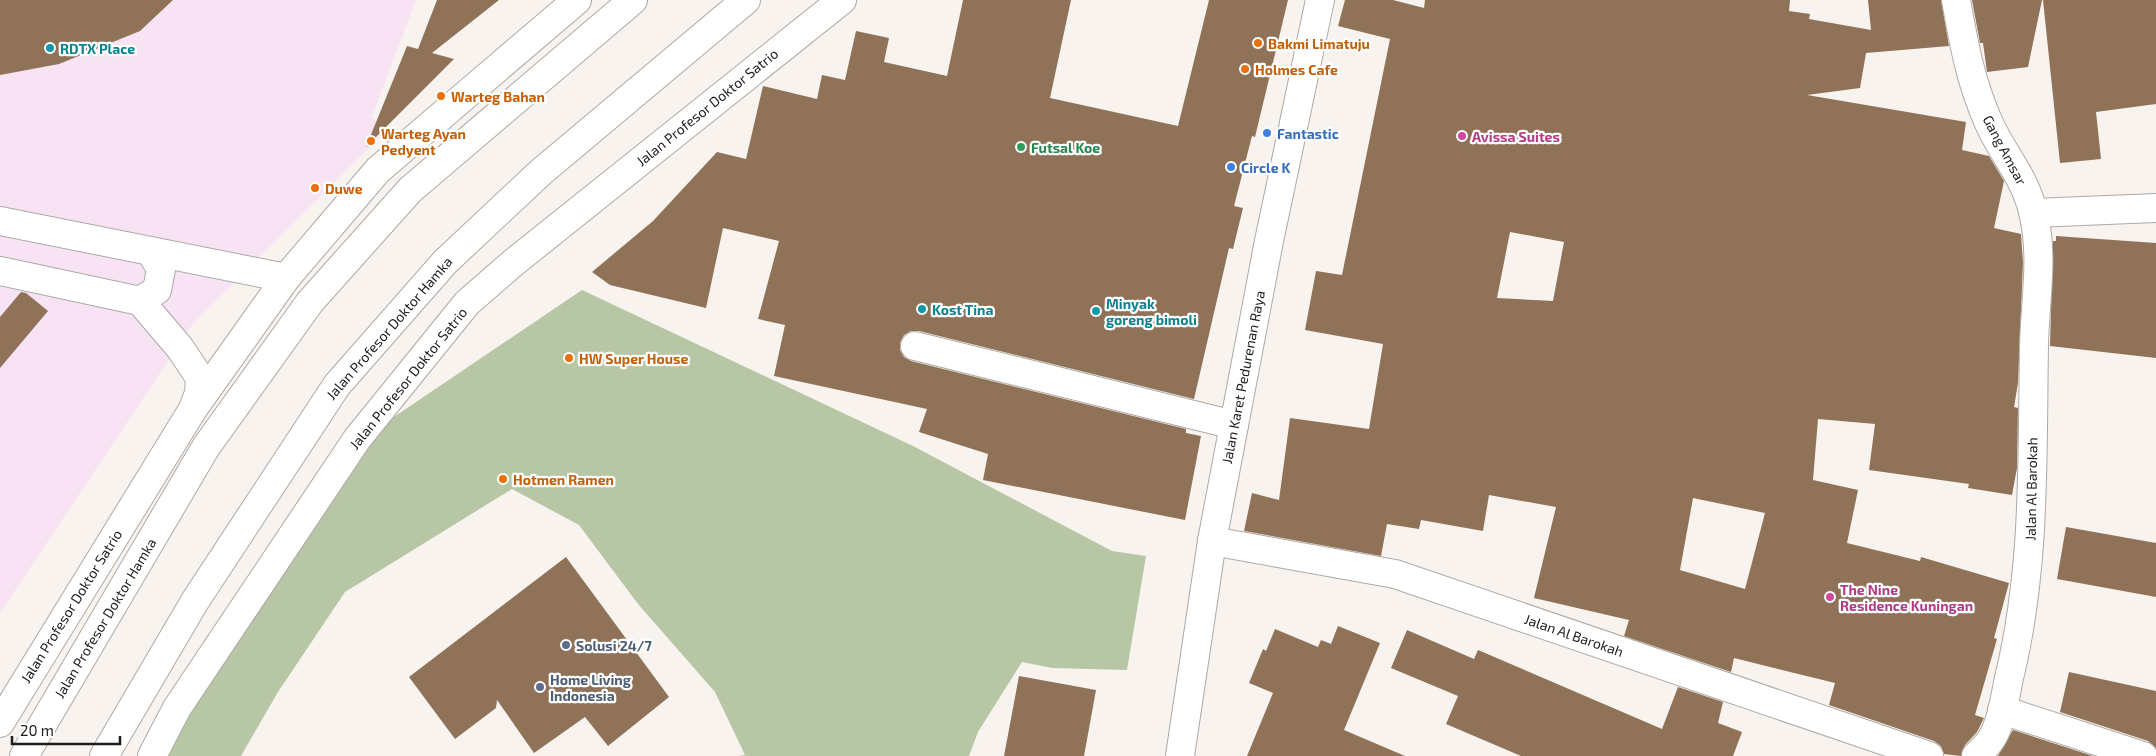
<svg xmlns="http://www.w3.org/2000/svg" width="2156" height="756" font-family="'Exo 2',sans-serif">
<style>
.commercial{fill:#f7e3f4}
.green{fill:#b7c7a5}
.building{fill:#8f7257;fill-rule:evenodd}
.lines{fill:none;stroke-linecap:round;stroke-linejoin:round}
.minor-casing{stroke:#ada9a5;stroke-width:30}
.major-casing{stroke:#ada9a5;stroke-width:30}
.minor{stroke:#fff;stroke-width:28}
.major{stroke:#fff;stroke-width:28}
.food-dot{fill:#e8710a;stroke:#fff;stroke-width:2}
.culture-dot{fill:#0f9aa8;stroke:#fff;stroke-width:2}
.shop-dot{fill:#3f7fe0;stroke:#fff;stroke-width:2}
.hotel-dot{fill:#d1479c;stroke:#fff;stroke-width:2}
.leisure-dot{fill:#2e9e5b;stroke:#fff;stroke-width:2}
.service-dot{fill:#5c6f8a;stroke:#fff;stroke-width:2}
.labels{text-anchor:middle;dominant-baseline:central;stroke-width:4.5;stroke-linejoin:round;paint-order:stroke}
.food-label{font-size:14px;font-weight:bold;fill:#c56008;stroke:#fff;text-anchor:start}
.culture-label{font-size:14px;font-weight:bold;fill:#0d838f;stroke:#fff;text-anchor:start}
.street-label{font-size:14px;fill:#1d1c1a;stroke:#fff}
.shop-label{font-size:14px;font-weight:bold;fill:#366cbe;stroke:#fff;text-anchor:start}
.hotel-label{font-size:14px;font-weight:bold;fill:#b23c85;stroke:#fff;text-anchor:start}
.leisure-label{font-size:14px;font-weight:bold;fill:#27864d;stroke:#fff;text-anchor:start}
.service-label{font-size:14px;font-weight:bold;fill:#4e5e75;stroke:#fff;text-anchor:start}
</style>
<rect width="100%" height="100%" fill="#f8f3ef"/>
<path class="commercial" d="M 0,0 L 416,0 L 372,117 L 388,129 L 192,325 L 0,613 Z"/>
<path class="green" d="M 582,290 L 913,446 L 1112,551 L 1146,556 L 1127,670 L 1052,668 L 1022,662 L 978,732 L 969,756 L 738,756 L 745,755 L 715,692 L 638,604 L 579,525 L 512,489 L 345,592 L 278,692 L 241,756 L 162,756 L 351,446 Z"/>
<g class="building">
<path d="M 0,0 L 173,0 L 140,31 L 59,64 L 0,75 Z"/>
<path d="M 437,0 L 499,0 L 432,53 L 454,59 L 366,147 L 407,46 L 418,49 Z"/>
<path d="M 963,0 L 1071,0 L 1050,98 L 1178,126 L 1209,0 L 1288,0 L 1255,137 L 1252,136 L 1234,206 L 1243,208 L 1233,249 L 1229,248 L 1194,399 L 919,331 L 911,331 L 904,335 L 900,343 L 900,350 L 904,357 L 911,361 L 1186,429 L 1186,433 L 1201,436 L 1185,520 L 983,480 L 988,454 L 919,432 L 927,409 L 774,376 L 785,325 L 758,319 L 779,241 L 723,228 L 706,308 L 610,285 L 592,272 L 653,221 L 717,152 L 746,159 L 763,86 L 817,99 L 822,75 L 845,80 L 856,31 L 889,38 L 884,62 L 947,76 Z"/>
<path d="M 1345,0 L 1393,0 L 1424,8 L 1425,0 L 1790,0 L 1789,11 L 1810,14 L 1809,19 L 1871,30 L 1868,0 L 1941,0 L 1949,46 L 1866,53 L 1860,88 L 1807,95 L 1966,122 L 1962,150 L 1989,156 L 2004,181 L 1994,228 L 2021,234 L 2023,262 L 2018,383 L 2014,407 L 2018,408 L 2017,468 L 2012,495 L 1968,488 L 1969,484 L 1869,470 L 1875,424 L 1818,419 L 1813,480 L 1858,490 L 1847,543 L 1920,561 L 1921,557 L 2009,583 L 1994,638 L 1997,639 L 1975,715 L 1984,718 L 1977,732 L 1965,745 L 1961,756 L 1944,754 L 1941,746 L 1934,741 L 1829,705 L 1835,683 L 1734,658 L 1731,672 L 1624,636 L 1629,620 L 1534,598 L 1556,507 L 1489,495 L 1483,531 L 1421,520 L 1419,529 L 1387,524 L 1381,556 L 1244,531 L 1252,493 L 1279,500 L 1290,418 L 1369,429 L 1383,344 L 1305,330 L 1316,271 L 1342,275 L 1390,39 L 1338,26 ZM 1510,232 L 1564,242 L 1553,301 L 1497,298 ZM 1693,498 L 1765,513 L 1745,589 L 1680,570 Z"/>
<path d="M 1972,0 L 2042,0 L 2028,67 L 1987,72 L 1983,43 L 1980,43 Z"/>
<path d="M 2043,0 L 2156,0 L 2156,104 L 2096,112 L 2101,159 L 2060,163 Z"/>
<path d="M 2056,236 L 2156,243 L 2156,358 L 2050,346 L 2053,241 L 2056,241 Z"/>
<path d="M 21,292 L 26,293 L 48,311 L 0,368 L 0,317 Z"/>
<path d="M 2066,527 L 2156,543 L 2156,597 L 2057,579 Z"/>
<path d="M 566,557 L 669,697 L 608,746 L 585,717 L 534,753 L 497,700 L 496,708 L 455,739 L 409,677 Z"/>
<path d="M 1338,626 L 1380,643 L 1344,730 L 1405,756 L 1247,756 L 1273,693 L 1249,683 L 1263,649 L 1266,651 L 1275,629 L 1318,647 L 1321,640 L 1331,644 Z"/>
<path d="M 1407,630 L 1474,659 L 1478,650 L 1662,729 L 1678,687 L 1723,702 L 1718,723 L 1742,732 L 1733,756 L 1521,756 L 1446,724 L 1458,696 L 1391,668 Z"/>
<path d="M 2069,672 L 2156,691 L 2156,748 L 2148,741 L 2060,712 Z"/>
<path d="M 1019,676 L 1096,690 L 1084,756 L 1004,756 Z"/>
<path d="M 2013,730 L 2093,756 L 1998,756 Z"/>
</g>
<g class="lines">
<defs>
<g id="minor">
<path d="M 1956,0 C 1964,44 1970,80 1988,121 C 2002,154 2025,176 2033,212 C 2044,256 2035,301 2034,345 C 2032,458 2036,568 2009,678 C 2005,697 2002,721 1992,738 C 1988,745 1981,751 1976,756"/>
<path d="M 2034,213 L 2156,208"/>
<path d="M 0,221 L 286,278"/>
<path d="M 0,271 L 140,301 L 180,348 L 200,378 L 199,393 L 193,409"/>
<path d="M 140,301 L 157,290 L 161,269 L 150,251"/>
<path d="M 915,346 L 1234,425"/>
<path d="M 1212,541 L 1395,574 L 1929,756"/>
<path d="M 2002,710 L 2143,756"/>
<path d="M 1180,756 L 1212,541 L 1269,241 L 1320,0"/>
</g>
<g id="major">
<path d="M 0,723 L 193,409 L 286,278 L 378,170 L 577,0"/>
<path d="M 24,756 L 206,447 L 310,302 L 410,190 L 633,0"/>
<path d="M 104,756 L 195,601 L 337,385 L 445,262 L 541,172 L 746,0"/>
<path d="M 152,756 L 177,708 L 357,439 L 467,303 L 513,263 L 842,0"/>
</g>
</defs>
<use href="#minor" class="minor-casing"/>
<use href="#major" class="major-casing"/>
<use href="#minor" class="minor"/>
<use href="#major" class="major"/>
</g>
<g class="food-dot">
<circle cx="1258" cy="43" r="5"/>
<circle cx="1245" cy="69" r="5"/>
<circle cx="441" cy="96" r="5"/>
<circle cx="371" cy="141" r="5"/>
<circle cx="315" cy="188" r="5"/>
<circle cx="569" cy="358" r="5"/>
<circle cx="503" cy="479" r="5"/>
</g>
<g class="culture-dot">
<circle cx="50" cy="48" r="5"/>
<circle cx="922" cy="309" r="5"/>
<circle cx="1096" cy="311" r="5"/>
</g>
<g class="shop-dot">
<circle cx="1267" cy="133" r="5"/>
<circle cx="1231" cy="167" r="5"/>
</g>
<g class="hotel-dot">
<circle cx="1462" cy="136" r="5"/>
<circle cx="1830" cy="597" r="5"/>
</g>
<circle class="leisure-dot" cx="1021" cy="147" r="5"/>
<g class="service-dot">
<circle cx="566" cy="645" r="5"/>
<circle cx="540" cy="687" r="5"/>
</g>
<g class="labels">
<g class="food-label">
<text x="1268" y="43">Bakmi Limatuju</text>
<text x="1255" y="69">Holmes Cafe</text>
<text x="451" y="96">Warteg Bahan</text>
<text x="381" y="133">Warteg Ayan<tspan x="381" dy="16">Pedyent</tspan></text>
<text x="325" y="188">Duwe</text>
<text x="579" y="358">HW Super House</text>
<text x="513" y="479">Hotmen Ramen</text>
</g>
<g class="culture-label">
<text x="60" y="48">RDTX Place</text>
<text x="1106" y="303">Minyak<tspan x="1106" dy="16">goreng bimoli</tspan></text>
<text x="932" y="309">Kost Tina</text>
</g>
<g class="street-label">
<text transform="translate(707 107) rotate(-39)">Jalan Profesor Doktor Satrio</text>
<text transform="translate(2005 150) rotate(62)">Gang Amsar</text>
<text transform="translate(389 328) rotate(-49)">Jalan Profesor Doktor Hamka</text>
<text transform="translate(1243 377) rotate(-79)">Jalan Karet Pedurenan Raya</text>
<text transform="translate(408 378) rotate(-51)">Jalan Profesor Doktor Satrio</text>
<text transform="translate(2031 489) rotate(-89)">Jalan Al Barokah</text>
<text transform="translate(71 606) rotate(-58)">Jalan Profesor Doktor Satrio</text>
<text transform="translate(105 618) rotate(-59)">Jalan Profesor Doktor Hamka</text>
<text transform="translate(1574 635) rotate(19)">Jalan Al Barokah</text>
</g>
<g class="shop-label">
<text x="1277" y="133">Fantastic</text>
<text x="1241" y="167">Circle K</text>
</g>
<g class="hotel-label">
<text x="1472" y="136">Avissa Suites</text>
<text x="1840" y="589">The Nine<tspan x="1840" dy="16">Residence Kuningan</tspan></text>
</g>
<g class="leisure-label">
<text x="1031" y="147">Futsal Koe</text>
</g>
<g class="service-label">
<text x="576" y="645">Solusi 24/7</text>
<text x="550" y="679">Home Living<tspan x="550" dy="16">Indonesia</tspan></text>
</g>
</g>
<path d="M12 736v8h108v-8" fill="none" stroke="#1d1c1a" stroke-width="2.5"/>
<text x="20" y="736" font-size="15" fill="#1d1c1a" stroke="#ffffff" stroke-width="4" paint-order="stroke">20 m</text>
</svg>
